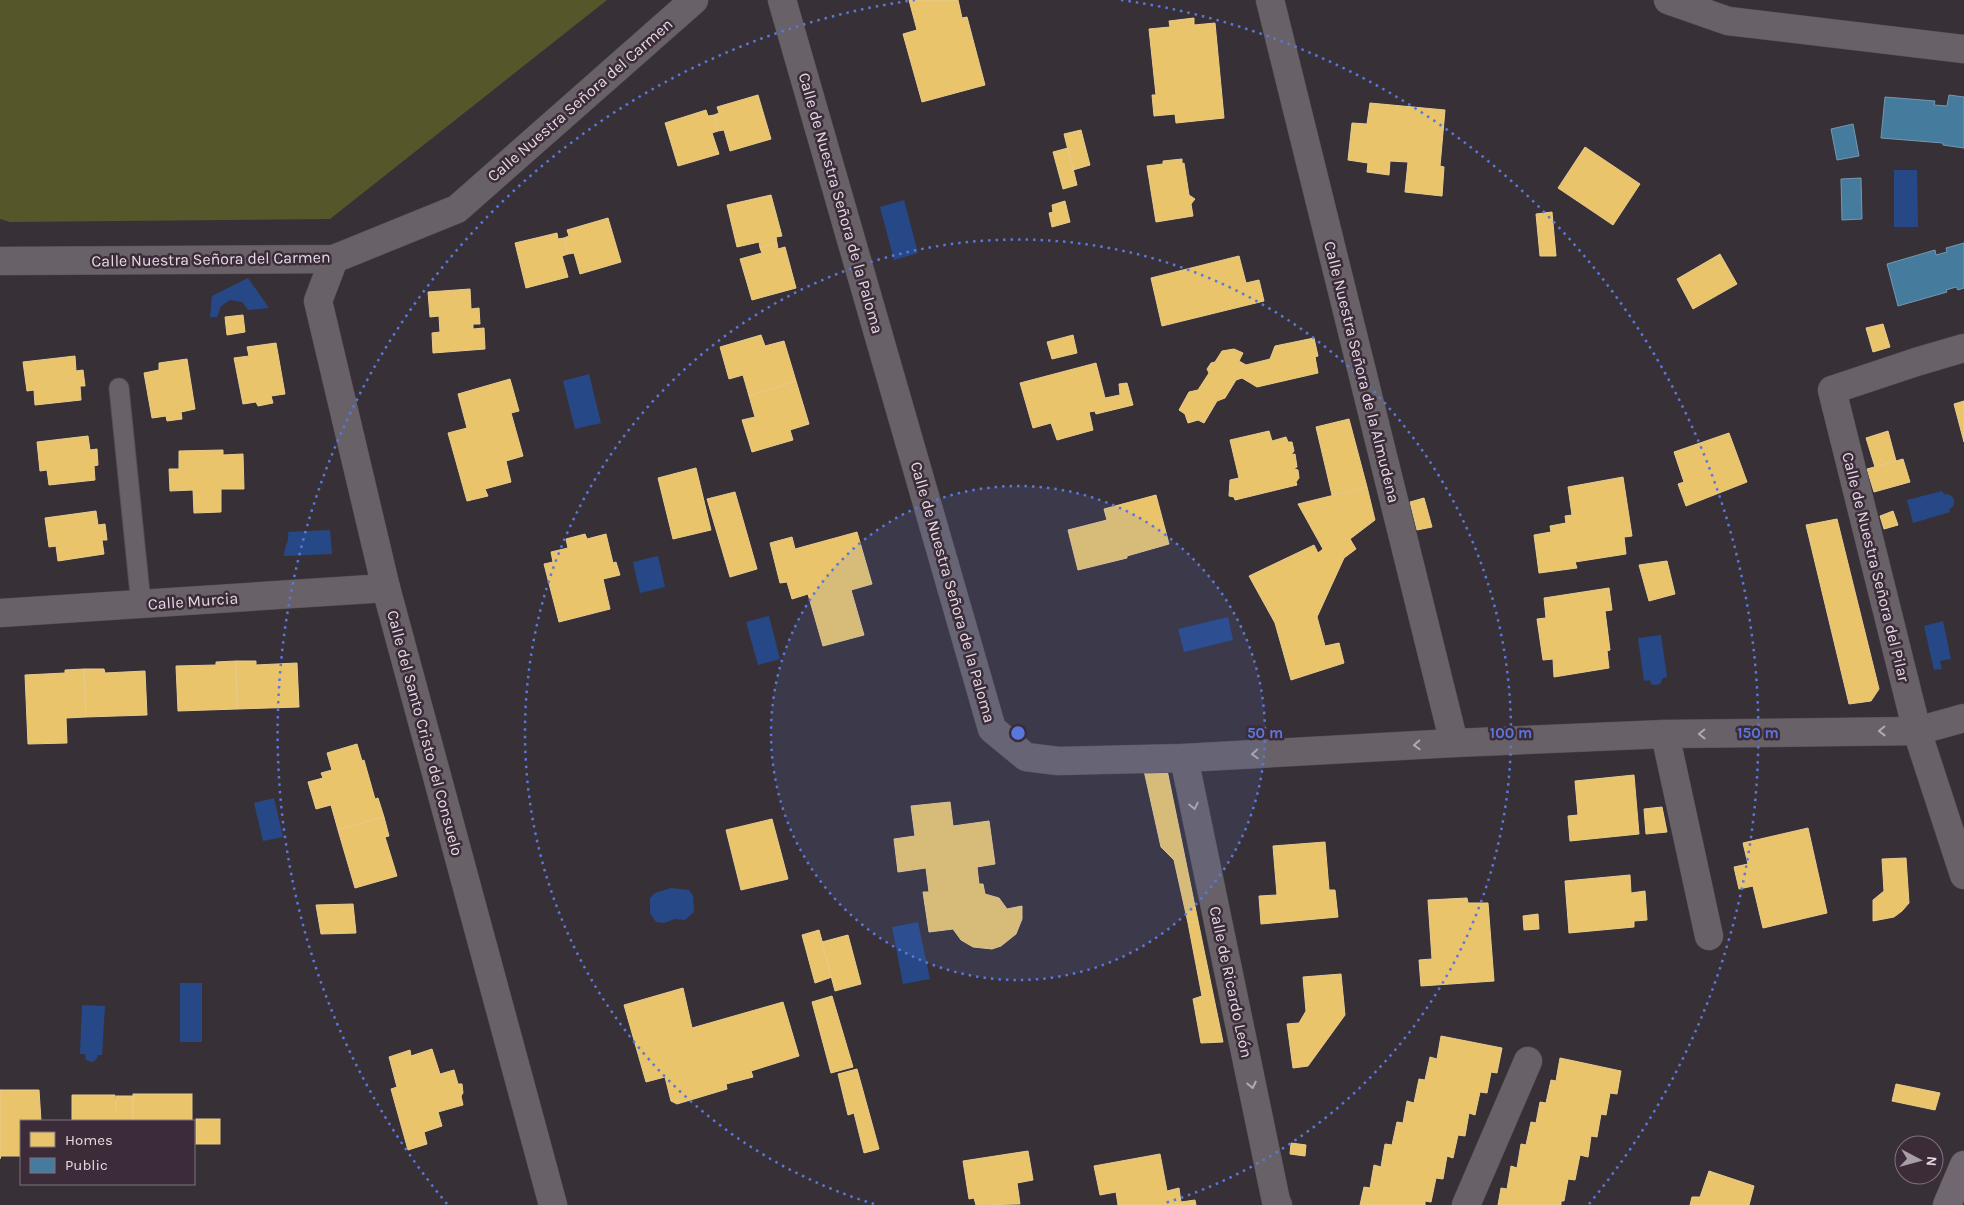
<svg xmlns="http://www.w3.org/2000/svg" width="1964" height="1205" font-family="Karla,sans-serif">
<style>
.green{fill:#55562a}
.water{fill:#274886}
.homes{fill:#e9c46a;stroke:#e8cb8e}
.public{fill:#457b9d;stroke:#7598b2}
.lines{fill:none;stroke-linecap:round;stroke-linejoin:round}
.lane-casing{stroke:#564f56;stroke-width:21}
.street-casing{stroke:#564f56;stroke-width:29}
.secondary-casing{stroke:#564f56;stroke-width:29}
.lane{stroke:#686167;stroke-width:19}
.street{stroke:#686167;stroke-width:28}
.secondary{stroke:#716770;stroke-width:28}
.oneway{stroke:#b2aab1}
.ring{fill:none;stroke:#5978db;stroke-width:2.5;stroke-dasharray:2.5 5}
.labels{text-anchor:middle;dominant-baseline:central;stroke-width:5;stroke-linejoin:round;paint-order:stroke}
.street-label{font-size:16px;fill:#e4dae3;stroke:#3c2c3a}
.centre{fill:#5978db;stroke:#3c2c3a;stroke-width:2.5}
.ring-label{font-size:15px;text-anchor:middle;font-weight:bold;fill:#5978db;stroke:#3c2c3a;stroke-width:5;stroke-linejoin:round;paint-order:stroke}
</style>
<rect width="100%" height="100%" fill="#383037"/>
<path class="green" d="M 0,0 L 607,0 L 330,219 L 10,222 L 0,219 Z"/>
<g class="water">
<path d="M 1894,170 L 1917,170 L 1918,227 L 1894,227 Z"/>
<path d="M 904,200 L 918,253 L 894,260 L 880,207 Z"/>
<path d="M 248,278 L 269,308 L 248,310 L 242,302 L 230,300 L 221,306 L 217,317 L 210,317 L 212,296 Z"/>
<path d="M 589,374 L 601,423 L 575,429 L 563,381 Z"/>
<path d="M 1942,491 L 1944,494 L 1950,495 L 1954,499 L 1954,505 L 1949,510 L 1950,512 L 1913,523 L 1907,500 Z"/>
<path d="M 330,530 L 332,554 L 284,556 C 284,546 290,541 288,532 Z"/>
<path d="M 658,556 L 665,587 L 640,593 L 633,562 Z"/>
<path d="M 769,616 L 780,659 L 758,665 L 746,622 Z"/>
<path d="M 1228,617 L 1233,640 L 1184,652 L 1178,629 Z"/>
<path d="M 1943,621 L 1951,659 L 1940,661 L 1942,669 L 1934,670 L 1924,626 Z"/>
<path d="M 1661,635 L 1667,677 L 1663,678 L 1660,684 L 1655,685 L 1651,684 L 1650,680 L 1644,681 L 1638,638 Z"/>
<path d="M 274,798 L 283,837 L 263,841 L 254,803 Z"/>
<path d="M 671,888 L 689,890 L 693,896 L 694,912 L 685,920 L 675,919 L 664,923 L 656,922 L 650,913 L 650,898 L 655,893 Z"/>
<path d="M 918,922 L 930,979 L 903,984 L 892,927 Z"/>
<rect x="180" y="983" width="22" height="59"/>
<path d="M 82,1005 L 105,1006 L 102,1055 L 98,1055 L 96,1060 L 92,1062 L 86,1060 L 85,1054 L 80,1054 Z"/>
</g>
<g class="homes">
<path d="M 909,0 L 958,0 L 962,18 L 967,17 L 985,85 L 922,102 L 903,34 L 917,30 Z"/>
<path d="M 1194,18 L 1194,25 L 1215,23 L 1224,118 L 1176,123 L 1175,114 L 1154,116 L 1152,95 L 1156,95 L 1149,29 L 1170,27 L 1169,21 Z"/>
<path d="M 758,95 L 771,139 L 730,151 L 724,130 L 718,131 L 714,115 L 719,113 L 717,107 Z"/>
<path d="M 1370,103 L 1445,110 L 1440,166 L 1444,167 L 1442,196 L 1405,192 L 1408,162 L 1390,161 L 1389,175 L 1367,172 L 1368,163 L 1348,160 L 1352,123 L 1367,124 Z"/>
<path d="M 706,110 L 708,116 L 714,115 L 718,131 L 712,133 L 719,154 L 678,166 L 665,123 Z"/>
<path d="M 1081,130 L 1090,165 L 1073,170 L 1064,134 Z"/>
<path d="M 1585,147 L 1640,184 L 1613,225 L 1558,188 Z"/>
<path d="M 1068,148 L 1077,185 L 1063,189 L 1053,152 Z"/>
<path d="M 1182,159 L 1182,164 L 1184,163 L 1189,195 L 1195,199 L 1191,204 L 1193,216 L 1156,222 L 1147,166 L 1163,164 L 1163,161 Z"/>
<path d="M 771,195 L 782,236 L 776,237 L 777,243 L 760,248 L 759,242 L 737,247 L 727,205 Z"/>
<path d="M 1065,201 L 1070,222 L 1052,227 L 1049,213 L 1053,212 L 1052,205 Z"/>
<path d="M 1552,212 L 1556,256 L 1540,256 L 1536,214 Z"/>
<path d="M 608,218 L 621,262 L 580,274 L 574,253 L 568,254 L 564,238 L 569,236 L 567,230 Z"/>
<path d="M 557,233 L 558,239 L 564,238 L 568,254 L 562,256 L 568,277 L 526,288 L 515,243 Z"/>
<path d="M 777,243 L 778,249 L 785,247 L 796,288 L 752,300 L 740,259 L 762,253 L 760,248 Z"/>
<path d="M 1720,254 L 1737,284 L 1693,309 L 1677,279 Z"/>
<path d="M 1239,256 L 1246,283 L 1259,280 L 1264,301 L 1162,326 L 1151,278 Z"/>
<path d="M 470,289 L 471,309 L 479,308 L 480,324 L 473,324 L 473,329 L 484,328 L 485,349 L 433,353 L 432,333 L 440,332 L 439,316 L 430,317 L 428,292 Z"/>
<path d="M 243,315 L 245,332 L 227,335 L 225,317 Z"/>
<path d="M 1883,324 L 1890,347 L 1873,352 L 1866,328 Z"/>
<path d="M 761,335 L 765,346 L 784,341 L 796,381 L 749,396 L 743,375 L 729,379 L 720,347 Z"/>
<path d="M 1073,335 L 1077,353 L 1052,359 L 1047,342 Z"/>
<path d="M 1314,338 L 1318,356 L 1315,357 L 1318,373 L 1257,387 L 1242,378 L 1236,380 L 1225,398 L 1217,401 L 1204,423 L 1198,420 L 1188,423 L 1185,414 L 1179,410 L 1189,392 L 1198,390 L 1209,373 L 1207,369 L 1211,363 L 1215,362 L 1222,351 L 1234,349 L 1243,353 L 1239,361 L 1246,365 L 1270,359 L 1275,346 Z"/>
<path d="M 276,343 L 285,394 L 271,396 L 273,403 L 258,406 L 256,402 L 243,404 L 234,358 L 249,356 L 247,347 Z"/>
<path d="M 75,356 L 76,371 L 83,370 L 85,386 L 80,386 L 81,400 L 35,405 L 34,390 L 27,391 L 23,362 Z"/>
<path d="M 187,359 L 195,409 L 181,412 L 182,419 L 167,421 L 166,416 L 152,418 L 144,373 L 159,370 L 159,363 Z"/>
<path d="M 1096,363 L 1105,398 L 1120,395 L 1119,384 L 1127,383 L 1133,405 L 1096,414 L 1095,411 L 1089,412 L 1093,430 L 1057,440 L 1051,423 L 1033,428 L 1020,383 Z"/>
<path d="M 510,379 L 519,411 L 511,413 L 523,456 L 506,461 L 511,482 L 485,489 L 488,496 L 467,501 L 448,433 L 467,428 L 458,394 Z"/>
<path d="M 796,381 L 809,424 L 790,430 L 793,440 L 752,452 L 742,420 L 755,417 L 749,396 Z"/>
<path d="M 1964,401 L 1964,442 L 1954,404 Z"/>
<path d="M 1349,419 L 1367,487 L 1332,495 L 1316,427 Z"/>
<path d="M 1269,431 L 1272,441 L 1286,437 L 1288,442 L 1292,442 L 1294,451 L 1291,455 L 1295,454 L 1297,467 L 1293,468 L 1298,470 L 1299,478 L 1296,482 L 1297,485 L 1235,500 L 1234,497 L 1229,496 L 1230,480 L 1239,478 L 1230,440 Z"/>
<path d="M 1888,431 L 1896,461 L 1875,467 L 1866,438 Z"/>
<path d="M 1729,433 L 1747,482 L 1686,506 L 1678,484 L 1684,482 L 1674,452 Z"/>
<path d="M 88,436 L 90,450 L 97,449 L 98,465 L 94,466 L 95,480 L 49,485 L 47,470 L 40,471 L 37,442 Z"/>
<path d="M 223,450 L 223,455 L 243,454 L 244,489 L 221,489 L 221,512 L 194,513 L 193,490 L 170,491 L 169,469 L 179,469 L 179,451 Z"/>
<path d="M 1903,459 L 1910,482 L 1874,492 L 1867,469 Z"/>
<path d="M 696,468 L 711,530 L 673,539 L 658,478 Z"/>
<path d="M 1623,477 L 1632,536 L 1624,537 L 1626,554 L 1575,562 L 1577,568 L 1539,573 L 1534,535 L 1551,532 L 1550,526 L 1566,523 L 1565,516 L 1572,515 L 1568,487 Z"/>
<path d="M 1367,487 L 1375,520 L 1350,539 L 1356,549 L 1344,558 L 1317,617 L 1325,646 L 1339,643 L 1344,663 L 1291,680 L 1275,623 L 1249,576 L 1314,545 L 1318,553 L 1323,549 L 1298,504 Z"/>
<path d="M 735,492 L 757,569 L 730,577 L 707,499 Z"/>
<path d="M 1156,495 L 1169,544 L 1127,556 L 1127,558 L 1078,570 L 1068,530 L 1107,520 L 1104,509 Z"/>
<path d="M 1424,498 L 1432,527 L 1417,530 L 1410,502 Z"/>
<path d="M 96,511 L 98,525 L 105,524 L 107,540 L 102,540 L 104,554 L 58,561 L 56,546 L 49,547 L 45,518 Z"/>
<path d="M 1893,511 L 1898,525 L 1884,529 L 1880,516 Z"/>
<path d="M 1837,519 L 1879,689 L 1871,701 L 1849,704 L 1806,525 Z"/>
<path d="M 857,532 L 872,584 L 851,590 L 864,635 L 823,646 L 808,594 L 792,599 L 787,582 L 780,583 L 770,543 L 792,537 L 795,549 Z"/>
<path d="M 585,534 L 587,539 L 606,534 L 613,563 L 616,562 L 620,575 L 603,579 L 610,609 L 559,622 L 544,564 L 553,562 L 551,552 L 568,548 L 566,539 Z"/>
<path d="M 1667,561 L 1675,594 L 1649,601 L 1639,565 Z"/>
<path d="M 1609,588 L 1612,610 L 1605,611 L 1610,650 L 1607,651 L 1609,668 L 1554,677 L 1553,659 L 1543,660 L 1537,619 L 1546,618 L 1544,598 Z"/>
<path d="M 236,661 L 237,709 L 178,711 L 176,666 L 216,665 L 216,662 Z"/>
<path d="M 236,661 L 256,661 L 256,665 L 297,663 L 299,707 L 237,709 Z"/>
<path d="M 84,669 L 86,717 L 66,718 L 67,743 L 28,744 L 25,675 L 65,673 L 65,670 Z"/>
<path d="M 84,669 L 104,669 L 105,673 L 145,671 L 147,715 L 86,717 Z"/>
<path d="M 357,744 L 362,761 L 364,760 L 375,799 L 378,798 L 384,817 L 338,830 L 331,805 L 316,809 L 308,782 L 323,778 L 321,773 L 332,770 L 327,753 Z"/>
<path d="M 1166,765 L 1198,921 L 1188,923 L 1174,860 L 1161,847 L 1143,766 Z"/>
<path d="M 1634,775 L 1639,834 L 1570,841 L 1568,816 L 1578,815 L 1575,781 Z"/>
<path d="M 950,802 L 953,826 L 989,821 L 995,864 L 977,867 L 979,884 L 983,884 L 985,894 L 999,898 L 1007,909 L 1022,906 L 1022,919 L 1016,934 L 1001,946 L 992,949 L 973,947 L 961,940 L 953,929 L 929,932 L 923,892 L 929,892 L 926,868 L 898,872 L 894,839 L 915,836 L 911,806 Z"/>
<path d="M 1662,807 L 1667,832 L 1646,834 L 1644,809 Z"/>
<path d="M 384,817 L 389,836 L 385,837 L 397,876 L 355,888 L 338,830 Z"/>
<path d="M 772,819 L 788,879 L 741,890 L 726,830 Z"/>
<path d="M 1808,828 L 1827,913 L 1763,928 L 1753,886 L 1739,889 L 1734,867 L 1748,864 L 1743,843 Z"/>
<path d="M 1325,842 L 1329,890 L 1335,890 L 1338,917 L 1261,924 L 1259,896 L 1277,895 L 1273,846 Z"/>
<path d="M 1906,858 L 1909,903 L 1902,911 L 1894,917 L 1873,921 L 1873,900 L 1884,891 L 1882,859 Z"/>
<path d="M 1630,875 L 1631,893 L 1645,891 L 1647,920 L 1634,921 L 1634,927 L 1569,933 L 1565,881 Z"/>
<path d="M 1467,898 L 1468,903 L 1488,903 L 1494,981 L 1421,986 L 1419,960 L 1432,959 L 1428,900 Z"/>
<path d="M 353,904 L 356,933 L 321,934 L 316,905 Z"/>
<path d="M 1538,914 L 1539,929 L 1524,930 L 1523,916 Z"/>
<path d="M 1198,921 L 1223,1042 L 1201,1043 L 1193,999 L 1202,996 L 1188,923 Z"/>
<path d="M 819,930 L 832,977 L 815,983 L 802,935 Z"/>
<path d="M 848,935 L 861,984 L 835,991 L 822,942 Z"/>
<path d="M 1341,974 L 1345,1015 L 1308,1066 L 1293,1068 L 1287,1024 L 1299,1023 L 1306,1011 L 1303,977 Z"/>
<path d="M 683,988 L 692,1028 L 783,1002 L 799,1056 L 751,1071 L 753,1077 L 726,1084 L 727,1089 L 677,1104 L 671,1101 L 665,1077 L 646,1082 L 624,1005 Z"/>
<path d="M 832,996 L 853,1067 L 831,1073 L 812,1002 Z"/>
<path d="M 1441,1036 L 1502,1048 L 1497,1073 L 1491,1072 L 1487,1093 L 1480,1092 L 1475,1115 L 1469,1113 L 1465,1136 L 1458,1135 L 1453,1158 L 1447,1156 L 1443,1179 L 1436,1178 L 1431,1202 L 1425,1201 L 1425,1205 L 1360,1205 L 1364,1187 L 1370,1188 L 1374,1165 L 1381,1167 L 1385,1144 L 1392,1145 L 1397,1122 L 1403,1123 L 1407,1101 L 1414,1103 L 1419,1079 L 1425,1080 L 1430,1057 L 1437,1059 Z"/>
<path d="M 432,1049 L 440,1074 L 454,1070 L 458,1084 L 462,1084 L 463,1093 L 461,1096 L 463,1105 L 438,1112 L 442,1126 L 424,1132 L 427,1144 L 408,1150 L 391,1089 L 397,1087 L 389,1057 L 410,1050 L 411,1056 Z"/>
<path d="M 1560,1058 L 1621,1071 L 1617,1094 L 1610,1093 L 1606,1115 L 1601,1114 L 1597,1137 L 1591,1136 L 1588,1157 L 1580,1155 L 1575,1180 L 1568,1179 L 1564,1201 L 1561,1201 L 1561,1205 L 1498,1205 L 1501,1188 L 1507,1189 L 1511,1166 L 1517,1168 L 1521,1144 L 1526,1145 L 1531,1122 L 1536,1123 L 1540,1102 L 1546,1103 L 1551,1080 L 1556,1081 Z"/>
<path d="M 857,1069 L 879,1149 L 864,1153 L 854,1113 L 848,1115 L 838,1074 Z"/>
<path d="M 1896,1084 L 1940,1093 L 1935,1110 L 1892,1101 Z"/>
<path d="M 0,1090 L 39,1090 L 41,1121 L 21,1121 L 21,1156 L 1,1156 L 0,1159 Z"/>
<rect x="133" y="1094" width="59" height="27"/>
<path d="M 72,1095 L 115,1095 L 116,1111 L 116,1096 L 133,1096 L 133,1121 L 72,1121 Z"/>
<rect x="196" y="1119" width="24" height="25"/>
<path d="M 1291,1143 L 1306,1145 L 1305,1156 L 1290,1154 Z"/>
<path d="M 1028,1151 L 1033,1180 L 1017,1183 L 1020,1204 L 976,1205 L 974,1198 L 969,1199 L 963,1161 Z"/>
<path d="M 1160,1154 L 1167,1191 L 1179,1188 L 1181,1202 L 1195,1200 L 1196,1205 L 1118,1205 L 1116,1192 L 1100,1195 L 1094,1166 Z"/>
<path d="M 1709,1171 L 1754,1186 L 1749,1205 L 1690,1205 L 1692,1197 L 1700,1197 Z"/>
</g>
<g class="public">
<path d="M 1949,95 L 1964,97 L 1964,148 L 1943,145 L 1943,143 L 1881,138 L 1885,97 L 1935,101 L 1934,105 L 1947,106 Z"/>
<path d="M 1853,124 L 1859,156 L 1837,160 L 1831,129 Z"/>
<path d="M 1861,178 L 1862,219 L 1842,220 L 1841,179 Z"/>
<path d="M 1964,243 L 1964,288 L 1958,290 L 1956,287 L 1946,290 L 1947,292 L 1898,306 L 1887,264 L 1935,250 L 1936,255 L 1947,252 L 1946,248 Z"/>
</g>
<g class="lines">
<defs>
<path id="lane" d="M 119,388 L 141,604"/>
<g id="street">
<path d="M 782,0 L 992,729 L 1026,757 L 1058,761 L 1184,758 L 1454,743 L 1665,734 L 1917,731 L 1964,718"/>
<path d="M 1270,0 L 1454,743"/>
<path d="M 1668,0 L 1728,21 L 1964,49"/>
<path d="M 334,259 L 318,301 L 386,588 L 553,1205"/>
<path d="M 0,261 L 334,259 L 457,209 L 694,0"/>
<path d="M 1964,348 L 1916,362 L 1832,390 L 1917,731 L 1964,875"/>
<path d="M 0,613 L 386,588"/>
<path d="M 1665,734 L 1709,936"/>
<path d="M 1184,758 L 1276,1201 L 1278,1205"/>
<path d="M 1466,1205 L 1528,1061"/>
</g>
<path id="secondary" d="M 1947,1205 L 1964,1165"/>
</defs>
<use href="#lane" class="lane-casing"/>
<use href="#street" class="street-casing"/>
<use href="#secondary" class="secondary-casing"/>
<use href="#lane" class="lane"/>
<use href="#street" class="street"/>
<use href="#secondary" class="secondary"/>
</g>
<defs><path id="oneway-chevron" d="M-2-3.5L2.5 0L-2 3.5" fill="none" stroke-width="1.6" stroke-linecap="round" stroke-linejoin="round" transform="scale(1.25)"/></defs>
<g class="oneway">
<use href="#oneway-chevron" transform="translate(1882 731) rotate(179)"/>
<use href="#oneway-chevron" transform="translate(1702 734) rotate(179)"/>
<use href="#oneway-chevron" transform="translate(1417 745) rotate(177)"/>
<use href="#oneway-chevron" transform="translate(1255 754) rotate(177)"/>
<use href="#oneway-chevron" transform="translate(1194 806) rotate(78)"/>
<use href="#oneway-chevron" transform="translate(1252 1085) rotate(78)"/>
</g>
<circle cx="1018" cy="733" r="247" fill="#5978db" fill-opacity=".12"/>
<g class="ring">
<circle cx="1018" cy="733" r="247"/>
<path d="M874 1204A493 493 0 1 1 1162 1204"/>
<path d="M447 1204A740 740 0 0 1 915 0M1121 0A740 740 0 0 1 1589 1204"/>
</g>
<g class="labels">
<g class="street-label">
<text transform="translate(580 100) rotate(-41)">Calle Nuestra Señora del Carmen</text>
<text transform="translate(841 203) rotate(74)">Calle de Nuestra Señora de la Paloma</text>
<text transform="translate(211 259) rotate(-1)">Calle Nuestra Señora del Carmen</text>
<text transform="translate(1362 372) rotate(76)">Calle Nuestra Señora de la Almudena</text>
<text transform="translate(1876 567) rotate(76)">Calle de Nuestra Señora del Pilar</text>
<text transform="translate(953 592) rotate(74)">Calle de Nuestra Señora de la Paloma</text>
<text transform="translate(193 601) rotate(-4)">Calle Murcia</text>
<text transform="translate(425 733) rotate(75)">Calle del Santo Cristo del Consuelo</text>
<text transform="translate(1231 982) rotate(78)">Calle de Ricardo León</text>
</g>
</g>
<circle cx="1018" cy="733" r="8" class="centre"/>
<g class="ring-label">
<text x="1265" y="738">50 m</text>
<text x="1511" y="738">100 m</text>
<text x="1758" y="738">150 m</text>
</g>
<rect x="20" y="1120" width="175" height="65" fill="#3c2c3a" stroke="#7f727e"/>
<rect x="30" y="1132" width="25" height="15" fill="#e9c46a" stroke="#7f727e"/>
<text x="65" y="1145" font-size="15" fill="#e4dae3">Homes</text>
<rect x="30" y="1158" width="25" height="15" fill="#457b9d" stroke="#7f727e"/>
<text x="65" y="1170" font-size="15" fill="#e4dae3">Public</text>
<g transform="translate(1919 1160) rotate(96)"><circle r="24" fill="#3c2c3a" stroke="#7f727e"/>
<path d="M0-4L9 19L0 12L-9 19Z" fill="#a89ea7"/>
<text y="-8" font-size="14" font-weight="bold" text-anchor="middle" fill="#e4dae3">N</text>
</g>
</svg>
